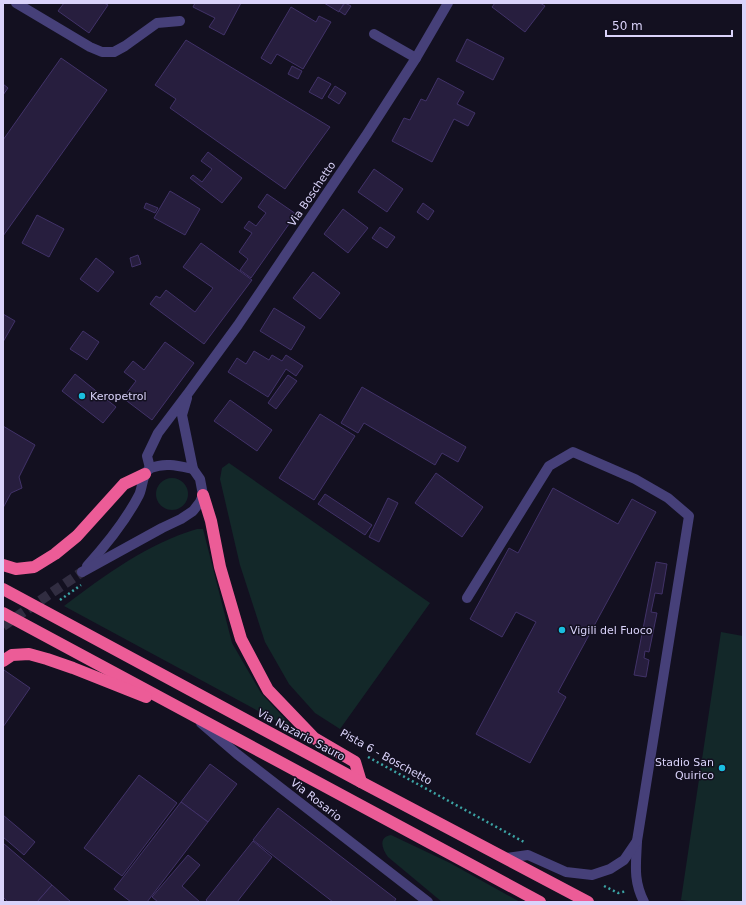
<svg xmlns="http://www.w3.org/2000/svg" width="746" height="905" font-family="'DejaVu Sans',sans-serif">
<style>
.green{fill:#132829}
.building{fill:#271e3e;stroke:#413268}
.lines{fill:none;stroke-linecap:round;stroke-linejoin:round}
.minor-tunnel{stroke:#312d41;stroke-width:10;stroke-dasharray:10 5;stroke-linecap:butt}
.path{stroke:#3ca4a5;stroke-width:2.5;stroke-dasharray:2 3;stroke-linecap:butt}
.minor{stroke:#464079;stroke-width:10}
.highway{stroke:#ec5c97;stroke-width:12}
.poi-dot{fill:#1abedf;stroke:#131020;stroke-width:1.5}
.labels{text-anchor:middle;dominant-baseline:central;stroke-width:3;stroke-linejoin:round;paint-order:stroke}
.street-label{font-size:11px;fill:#dad3fa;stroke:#131020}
.poi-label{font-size:11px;fill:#dad3fa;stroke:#131020;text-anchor:start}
</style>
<rect width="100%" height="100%" fill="#131020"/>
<g class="green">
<path d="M 229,463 L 430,603 L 340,729 L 315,713 L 289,684 L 265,642 L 240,565 L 220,479 L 222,468 Z"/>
<circle cx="172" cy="494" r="16"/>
<path d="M 197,529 L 203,529 L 232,643 L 261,693 L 297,732 L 64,606 C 105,575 147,544 197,529 Z"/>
<path d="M 721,632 L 743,636 L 743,902 L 697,902 L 681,900 Z"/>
<path d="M 391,835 L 450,863 L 520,902 L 442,902 L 388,857 C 382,849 378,837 391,835 Z"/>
</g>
<g class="building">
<path d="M 64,3 L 104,3 L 108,5 L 89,33 L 58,11 Z"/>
<path d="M 195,3 L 241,3 L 224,35 L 209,27 L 215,18 L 193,7 Z"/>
<path d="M 324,3 L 344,3 L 339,12 Z"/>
<path d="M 345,3 L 351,6 L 345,15 L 339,11 Z"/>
<path d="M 495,3 L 540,3 L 545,6 L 525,32 L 492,7 Z"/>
<path d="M 291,7 L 316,22 L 319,16 L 331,22 L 303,69 L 277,54 L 271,64 L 261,58 Z"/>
<path d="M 467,39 L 504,58 L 493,80 L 456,61 Z"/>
<path d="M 186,40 L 330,127 L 285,189 L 170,108 L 176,99 L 155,85 Z"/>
<path d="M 61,58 L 107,90 L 3,236 L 3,140 Z"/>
<path d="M 292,66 L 302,71 L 298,79 L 288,74 Z"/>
<path d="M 318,77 L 331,84 L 322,99 L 309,92 Z"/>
<path d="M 438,78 L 464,92 L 457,104 L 475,113 L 468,126 L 454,119 L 432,162 L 392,141 L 404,118 L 410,120 L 421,99 L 426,101 Z"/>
<path d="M 3,84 L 8,88 L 3,95 Z"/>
<path d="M 335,86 L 346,93 L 339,104 L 328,97 Z"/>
<path d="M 208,152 L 242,178 L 222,203 L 190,178 L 193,175 L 202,182 L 212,169 L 201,161 Z"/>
<path d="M 374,169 L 403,189 L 387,212 L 358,192 Z"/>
<path d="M 170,191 L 200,209 L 185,235 L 154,218 Z"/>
<path d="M 267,194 L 296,214 L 251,278 L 240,270 L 248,259 L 239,252 L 252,233 L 244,228 L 249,221 L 256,226 L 266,213 L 258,207 Z"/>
<path d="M 146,203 L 158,208 L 155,213 L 144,208 Z"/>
<path d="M 423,203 L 434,211 L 428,220 L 417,212 Z"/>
<path d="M 343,209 L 368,228 L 348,253 L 324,234 Z"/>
<path d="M 37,215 L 64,229 L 49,257 L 22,243 Z"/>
<path d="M 380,227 L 395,237 L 387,248 L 372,238 Z"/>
<path d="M 201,243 L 252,280 L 204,344 L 150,304 L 156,296 L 160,298 L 166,290 L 195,312 L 213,288 L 183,267 Z"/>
<path d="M 138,255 L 141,264 L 132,267 L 130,258 Z"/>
<path d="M 96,258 L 114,272 L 98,292 L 80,279 Z"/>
<path d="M 313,272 L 340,293 L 320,319 L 293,298 Z"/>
<path d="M 274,308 L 305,327 L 291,350 L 260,331 Z"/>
<path d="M 3,314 L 15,321 L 3,342 Z"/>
<path d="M 83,331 L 99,342 L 87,360 L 70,349 Z"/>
<path d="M 165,342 L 194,363 L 152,420 L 123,398 L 136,381 L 124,372 L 133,361 L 144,370 Z"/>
<path d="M 254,351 L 269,360 L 272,355 L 282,361 L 286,355 L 303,366 L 296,376 L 286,369 L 268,397 L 228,372 L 237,358 L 246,364 Z"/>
<path d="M 75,374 L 116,407 L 103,423 L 62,391 Z"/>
<path d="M 288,375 L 297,381 L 276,409 L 268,403 Z"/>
<path d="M 362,387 L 466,447 L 458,462 L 442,453 L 435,465 L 364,423 L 358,433 L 341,423 Z"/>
<path d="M 230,400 L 272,430 L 257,451 L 214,421 Z"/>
<path d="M 320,414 L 355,436 L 314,500 L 279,478 Z"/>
<path d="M 3,426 L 35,445 L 19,477 L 22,488 L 11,493 L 3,508 Z"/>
<path d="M 436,473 L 483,507 L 462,537 L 415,503 Z"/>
<path d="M 553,488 L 618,524 L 632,499 L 656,512 L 558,692 L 566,697 L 530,763 L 476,734 L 536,622 L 516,612 L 502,637 L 470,619 L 509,548 L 518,553 Z"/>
<path d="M 325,494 L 372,525 L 365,535 L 318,504 Z"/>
<path d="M 388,498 L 398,503 L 379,542 L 369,537 Z"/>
<path d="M 656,562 L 667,564 L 662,594 L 655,593 L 651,612 L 657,613 L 649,652 L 645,651 L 644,658 L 649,660 L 646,677 L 634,675 Z"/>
<path d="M 4,670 L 30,688 L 3,727 L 3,671 Z"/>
<path d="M 210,764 L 237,784 L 208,822 L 181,802 Z"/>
<path d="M 139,775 L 177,803 L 122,876 L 84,848 Z"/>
<path d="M 181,802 L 208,822 L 147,902 L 131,902 L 114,889 Z"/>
<path d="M 278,808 L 396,899 L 394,902 L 333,902 L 253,840 Z"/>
<path d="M 3,815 L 35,842 L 24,855 L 3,837 Z"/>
<path d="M 253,841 L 272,857 L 237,902 L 208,902 L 206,900 Z"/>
<path d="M 3,843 L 52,885 L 37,902 L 8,902 L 3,897 Z"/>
<path d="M 188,855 L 200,865 L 182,886 L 200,902 L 158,902 L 152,897 Z"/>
<path d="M 52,885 L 71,902 L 37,902 Z"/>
</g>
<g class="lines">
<path class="minor-tunnel" d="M 3,626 L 82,572"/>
<g class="path">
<path d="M 60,600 L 81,585"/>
<path d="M 368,757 L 524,842"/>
<path d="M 604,886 L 618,893 L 627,891"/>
</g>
<g class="minor">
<path d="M 16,3 L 90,47 L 102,52 L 114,52 L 125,46 L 157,23 L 180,21"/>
<path d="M 374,34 L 416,58"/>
<path d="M 150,468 L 147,456 L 158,433 L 189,392 L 238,325 L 367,134 L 416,58 L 448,3"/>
<path d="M 87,566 C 107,544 125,522 139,495 C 143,487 142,472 151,468 C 165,462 179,466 193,469"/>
<path d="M 82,572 L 162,528 L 181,519 L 193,511 L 200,502 L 203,495 L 200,479 L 193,469 L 182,415 L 187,398"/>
<path d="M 467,598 L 549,466 L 573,452 L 635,479 L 668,498 L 689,516 L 637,841 C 636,865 633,880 644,902"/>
<path d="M 201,723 L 237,754 L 428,902"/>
<path d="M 506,858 L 528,855 L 566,872 L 592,875 L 610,869 L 624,860 L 637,841"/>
</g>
<g class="highway">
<path d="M 203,495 L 211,521 L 220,567 L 241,639 L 268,690 L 314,738 L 355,762 L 361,782"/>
<path d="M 3,565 L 16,569 L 34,567 L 55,554 L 77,536 L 124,484 L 145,474"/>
<path d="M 3,589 L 361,782 L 588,902"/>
<path d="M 3,613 L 540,902"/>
<path d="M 3,661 L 12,655 L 29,654 L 47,659 L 73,668 L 146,697"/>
</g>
</g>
<g class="poi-dot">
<circle cx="82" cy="396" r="4"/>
<circle cx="562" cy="630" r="4"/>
<circle cx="722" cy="768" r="4"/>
</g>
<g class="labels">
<g class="street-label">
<text transform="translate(312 194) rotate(-56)">Via Boschetto</text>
<text transform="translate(301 735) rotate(28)">Via Nazario Sauro</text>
<text transform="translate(386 757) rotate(29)">Pista 6 - Boschetto</text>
<text transform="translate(316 800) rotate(38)">Via Rosario</text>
</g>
<g class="poi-label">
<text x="90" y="396">Keropetrol</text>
<text x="570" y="630">Vigili del Fuoco</text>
<text x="714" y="762" text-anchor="end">Stadio San<tspan x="714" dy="13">Quirico</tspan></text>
</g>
</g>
<rect width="746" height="905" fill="none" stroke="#dad3fa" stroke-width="8"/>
<path d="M606 30v6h126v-6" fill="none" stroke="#dad3fa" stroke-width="2"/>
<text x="612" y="30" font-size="12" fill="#dad3fa" stroke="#131020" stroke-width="3" paint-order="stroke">50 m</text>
</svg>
